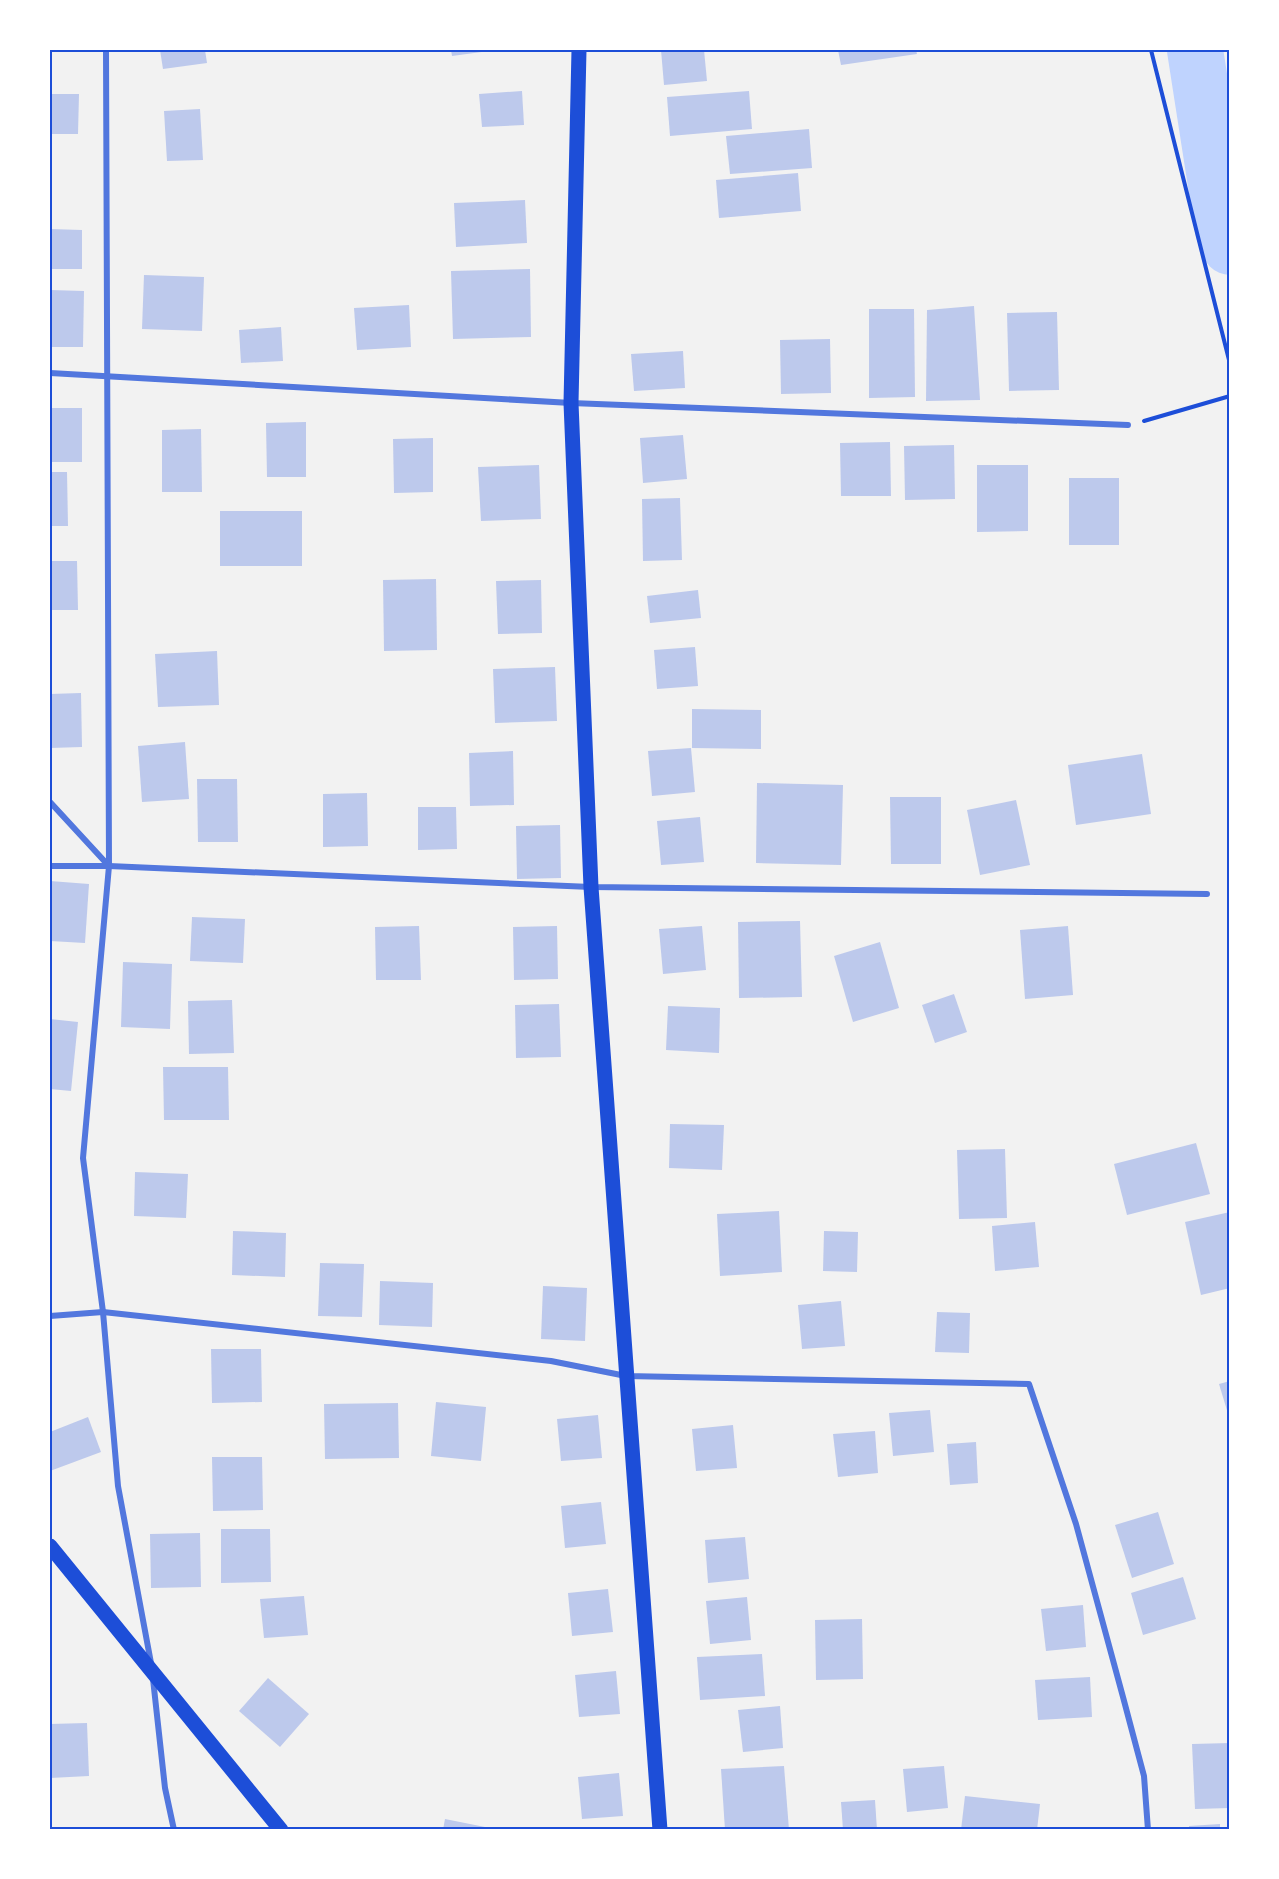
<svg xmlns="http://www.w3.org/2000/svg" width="1279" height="1879" font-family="'Golos Text',sans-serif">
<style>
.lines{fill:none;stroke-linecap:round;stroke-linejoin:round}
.river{stroke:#bfd3fe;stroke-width:56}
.building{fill:#bdc9ec}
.path{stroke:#1d4ed8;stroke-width:4}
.minor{stroke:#5277de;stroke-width:6}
.primary{stroke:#1d4ed8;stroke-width:15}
.neatline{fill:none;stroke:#1d4ed8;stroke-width:2}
</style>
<rect width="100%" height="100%" fill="#f2f2f2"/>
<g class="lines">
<path class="river" d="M 1195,50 L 1223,230 L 1230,247"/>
</g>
<g class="building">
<path d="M 160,50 L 205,50 L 207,63 L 163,69 Z"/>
<path d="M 451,50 L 489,50 L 489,51 L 452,56 Z"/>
<path d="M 661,50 L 704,50 L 707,81 L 664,85 Z"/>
<path d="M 838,50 L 916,50 L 917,54 L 841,65 Z"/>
<path d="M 522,91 L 524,125 L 482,127 L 479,94 Z"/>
<path d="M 749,91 L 752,129 L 670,136 L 667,97 Z"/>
<path d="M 50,94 L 79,94 L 78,134 L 50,134 Z"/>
<path d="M 200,109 L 203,160 L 167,161 L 164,111 Z"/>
<path d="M 809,129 L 812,168 L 730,174 L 726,136 Z"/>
<path d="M 798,173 L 801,211 L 719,218 L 716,180 Z"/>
<path d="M 525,200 L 527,243 L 456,247 L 454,203 Z"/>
<path d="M 50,229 L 82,230 L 82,269 L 50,269 Z"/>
<path d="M 530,269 L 531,337 L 453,339 L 451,271 Z"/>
<path d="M 144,275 L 204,277 L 202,331 L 142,329 Z"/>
<path d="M 50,290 L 84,291 L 83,347 L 50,347 Z"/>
<path d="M 409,305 L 411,347 L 357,350 L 354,308 Z"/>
<path d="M 974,306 L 980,400 L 926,401 L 927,310 Z"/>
<path d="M 869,309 L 914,309 L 915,397 L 869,398 Z"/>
<path d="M 1057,312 L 1059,390 L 1009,391 L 1007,313 Z"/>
<path d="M 281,327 L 283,361 L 241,363 L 239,330 Z"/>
<path d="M 830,339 L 831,393 L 781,394 L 780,340 Z"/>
<path d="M 683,351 L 685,388 L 634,391 L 631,354 Z"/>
<rect x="50" y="408" width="32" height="54"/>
<path d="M 306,422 L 306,477 L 267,477 L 266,423 Z"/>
<path d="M 201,429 L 202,492 L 162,492 L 162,430 Z"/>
<path d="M 683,435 L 687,479 L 643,483 L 640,438 Z"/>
<path d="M 433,438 L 433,492 L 394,493 L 393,439 Z"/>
<path d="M 890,442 L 891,496 L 841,496 L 840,443 Z"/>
<path d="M 954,445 L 955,499 L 905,500 L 904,446 Z"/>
<path d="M 539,465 L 541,519 L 481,521 L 478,467 Z"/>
<path d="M 977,465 L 1028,465 L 1028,531 L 977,532 Z"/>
<path d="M 50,472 L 67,472 L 68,526 L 50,526 Z"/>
<rect x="1069" y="478" width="50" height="67"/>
<path d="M 680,498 L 682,560 L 643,561 L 642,499 Z"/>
<rect x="220" y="511" width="82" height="55"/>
<path d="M 50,561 L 77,561 L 78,610 L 50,610 Z"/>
<path d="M 436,579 L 437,650 L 384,651 L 383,580 Z"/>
<path d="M 541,580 L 542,633 L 498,634 L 496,581 Z"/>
<path d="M 698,590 L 701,618 L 650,623 L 647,596 Z"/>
<path d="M 695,647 L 698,686 L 657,689 L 654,650 Z"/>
<path d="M 217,651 L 219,705 L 158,707 L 155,654 Z"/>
<path d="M 555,667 L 557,721 L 495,723 L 493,669 Z"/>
<path d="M 81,693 L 82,747 L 50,748 L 50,694 Z"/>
<path d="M 692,709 L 761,710 L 761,749 L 692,748 Z"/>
<path d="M 185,742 L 189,799 L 142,802 L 138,746 Z"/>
<path d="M 691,748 L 695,792 L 652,796 L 648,751 Z"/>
<path d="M 513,751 L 514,805 L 470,806 L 469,753 Z"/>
<path d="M 1142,754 L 1151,814 L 1076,825 L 1068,765 Z"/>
<path d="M 197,779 L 237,779 L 238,842 L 198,842 Z"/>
<path d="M 757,783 L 843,785 L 841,865 L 756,863 Z"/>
<path d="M 367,793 L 368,846 L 323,847 L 323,794 Z"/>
<path d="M 890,797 L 941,797 L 941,864 L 891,864 Z"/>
<path d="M 1016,800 L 1030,865 L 980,875 L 967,810 Z"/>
<path d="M 418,807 L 456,807 L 457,849 L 418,850 Z"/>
<path d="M 700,817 L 704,862 L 661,865 L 657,821 Z"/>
<path d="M 560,825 L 561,878 L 517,879 L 516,826 Z"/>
<path d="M 50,881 L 89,884 L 85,943 L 50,941 Z"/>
<path d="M 192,917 L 245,919 L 243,963 L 190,961 Z"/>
<path d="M 800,921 L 802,997 L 739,998 L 738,922 Z"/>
<path d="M 419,926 L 421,980 L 376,980 L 375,927 Z"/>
<path d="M 557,926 L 558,979 L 514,980 L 513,927 Z"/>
<path d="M 702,926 L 706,970 L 663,974 L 659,929 Z"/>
<path d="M 1068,926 L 1073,995 L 1025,999 L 1020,930 Z"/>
<path d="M 880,942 L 899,1008 L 853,1022 L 834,956 Z"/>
<path d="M 123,962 L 172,964 L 170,1029 L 121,1027 Z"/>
<path d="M 954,994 L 967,1032 L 935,1043 L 922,1005 Z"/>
<path d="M 232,1000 L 234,1053 L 189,1054 L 188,1001 Z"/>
<path d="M 559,1004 L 561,1057 L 516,1058 L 515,1005 Z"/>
<path d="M 668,1006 L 720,1008 L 719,1053 L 666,1050 Z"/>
<path d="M 50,1019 L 78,1022 L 71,1091 L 50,1089 Z"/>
<path d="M 163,1067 L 228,1067 L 229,1120 L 164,1120 Z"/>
<path d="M 670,1124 L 724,1125 L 722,1170 L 669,1168 Z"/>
<path d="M 1196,1143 L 1210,1194 L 1127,1215 L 1114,1164 Z"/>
<path d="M 1005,1149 L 1007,1218 L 959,1219 L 957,1150 Z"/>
<path d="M 135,1172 L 188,1174 L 186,1218 L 134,1216 Z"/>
<path d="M 779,1211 L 782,1272 L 720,1276 L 717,1214 Z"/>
<path d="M 1230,1212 L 1230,1288 L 1201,1295 L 1185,1222 Z"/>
<path d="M 1035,1222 L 1039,1267 L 995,1271 L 992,1226 Z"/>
<path d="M 233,1231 L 286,1233 L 285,1277 L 232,1275 Z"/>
<path d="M 824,1231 L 858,1232 L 857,1272 L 823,1271 Z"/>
<path d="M 320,1263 L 364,1264 L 362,1317 L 318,1316 Z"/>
<path d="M 380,1281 L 433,1283 L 432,1327 L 379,1325 Z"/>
<path d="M 543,1286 L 587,1288 L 585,1341 L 541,1339 Z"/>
<path d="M 841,1301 L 845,1346 L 802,1349 L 798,1305 Z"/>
<path d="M 937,1312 L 970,1313 L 969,1353 L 935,1352 Z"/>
<path d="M 211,1349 L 261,1349 L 262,1402 L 212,1403 Z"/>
<path d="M 1230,1381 L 1230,1417 L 1229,1417 L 1219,1384 Z"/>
<path d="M 436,1402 L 486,1407 L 481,1461 L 431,1456 Z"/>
<path d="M 398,1403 L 399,1458 L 325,1459 L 324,1404 Z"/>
<path d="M 930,1410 L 934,1452 L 893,1456 L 889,1413 Z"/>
<path d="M 598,1415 L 602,1458 L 561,1461 L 557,1419 Z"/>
<path d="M 88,1417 L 101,1452 L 50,1471 L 50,1432 Z"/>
<path d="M 733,1425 L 737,1468 L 696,1471 L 692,1429 Z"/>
<path d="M 875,1431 L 878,1473 L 838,1477 L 833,1434 Z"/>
<path d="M 976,1442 L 978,1483 L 950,1485 L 947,1444 Z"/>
<path d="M 212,1457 L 262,1457 L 263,1510 L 213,1511 Z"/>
<path d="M 601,1502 L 606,1544 L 565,1548 L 561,1506 Z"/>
<path d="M 1158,1512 L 1174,1564 L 1132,1578 L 1115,1525 Z"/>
<path d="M 221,1529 L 270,1529 L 271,1582 L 221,1583 Z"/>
<path d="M 200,1533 L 201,1587 L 151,1588 L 150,1534 Z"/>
<path d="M 745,1537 L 749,1579 L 708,1583 L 705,1540 Z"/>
<path d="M 1183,1577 L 1196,1619 L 1143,1635 L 1131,1593 Z"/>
<path d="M 608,1589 L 613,1632 L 572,1636 L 568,1593 Z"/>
<path d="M 304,1596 L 308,1635 L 264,1638 L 260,1599 Z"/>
<path d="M 747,1597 L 751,1640 L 710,1644 L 706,1601 Z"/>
<path d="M 1083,1605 L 1086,1647 L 1046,1651 L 1041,1609 Z"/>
<path d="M 862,1619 L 863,1679 L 816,1680 L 815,1620 Z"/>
<path d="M 762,1654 L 765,1696 L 700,1700 L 697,1657 Z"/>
<path d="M 616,1671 L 620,1714 L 579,1717 L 575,1675 Z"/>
<path d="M 1090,1677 L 1092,1717 L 1038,1720 L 1035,1680 Z"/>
<path d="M 268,1678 L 309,1714 L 280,1747 L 239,1711 Z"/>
<path d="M 780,1706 L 783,1748 L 743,1752 L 738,1710 Z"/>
<path d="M 87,1723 L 89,1776 L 50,1778 L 50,1724 Z"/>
<path d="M 1230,1743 L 1230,1808 L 1195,1809 L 1192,1744 Z"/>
<path d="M 784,1766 L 789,1830 L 725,1830 L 721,1769 Z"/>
<path d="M 944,1766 L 948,1808 L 907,1812 L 903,1769 Z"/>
<path d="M 619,1773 L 623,1816 L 582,1819 L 578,1777 Z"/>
<path d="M 965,1796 L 1040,1804 L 1037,1830 L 961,1830 Z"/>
<path d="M 875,1800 L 877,1830 L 843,1830 L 841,1802 Z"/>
<path d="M 445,1819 L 485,1827 L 485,1830 L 443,1830 Z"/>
<path d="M 1220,1824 L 1220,1830 L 1189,1830 L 1189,1826 Z"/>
</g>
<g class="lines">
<g class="path">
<path d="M 1151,50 L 1230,364"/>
<path d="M 1144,421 L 1230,396"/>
</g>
<g class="minor">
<path d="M 106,50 L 109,866 L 83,1158 L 103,1312 L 118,1486 L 151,1663"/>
<path d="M 50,373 L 571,403 L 1128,425"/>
<path d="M 50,802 L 108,865"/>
<path d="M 50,866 L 109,866 L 591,887 L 1207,894"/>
<path d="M 50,1316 L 103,1312 L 551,1361 L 626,1376 L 1029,1384 L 1076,1524 L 1123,1697 L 1144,1776 L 1148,1830"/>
<path d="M 153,1679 L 165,1788 L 174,1830"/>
</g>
<g class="primary">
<path d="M 579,50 L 571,403 L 591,887 L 660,1830"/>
<path d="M 50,1546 L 281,1830"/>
</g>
</g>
<rect width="1279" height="1879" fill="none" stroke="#ffffff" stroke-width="102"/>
<rect x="51" y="51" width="1177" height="1777" class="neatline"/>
</svg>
